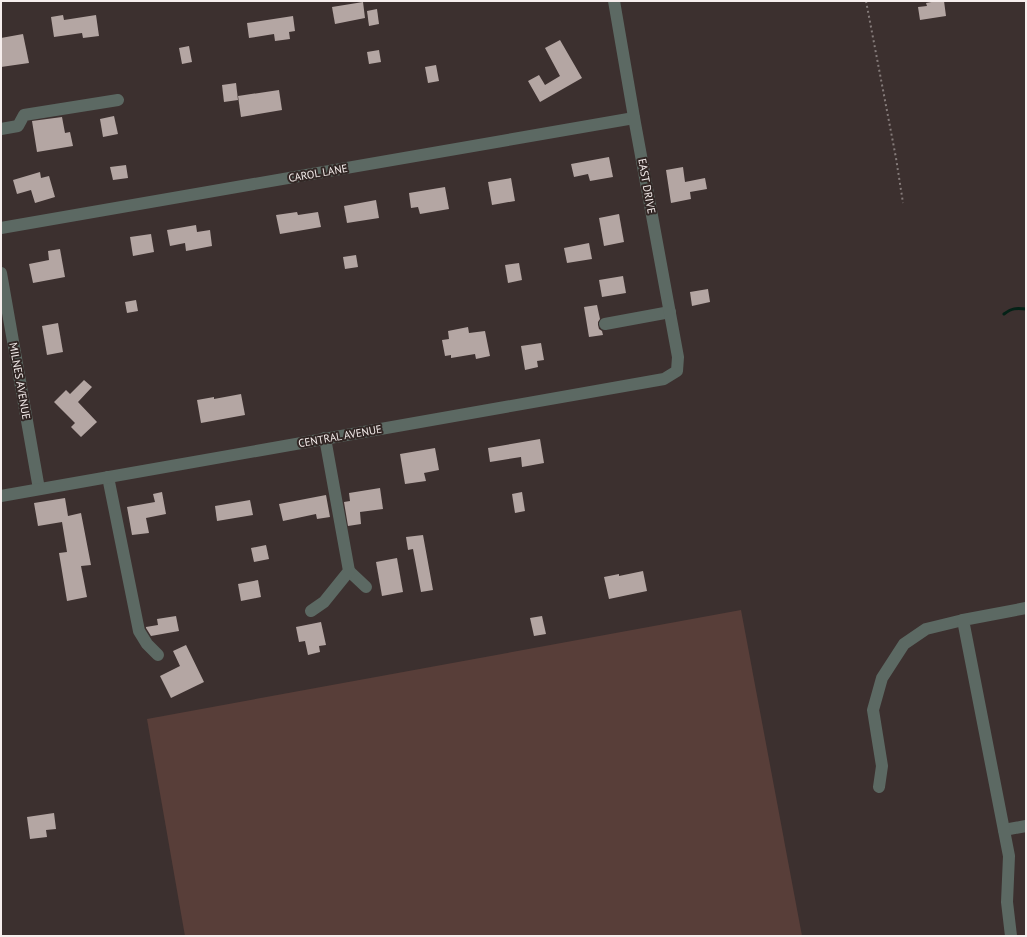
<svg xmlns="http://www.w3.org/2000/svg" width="1027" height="937" font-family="'PT Sans',sans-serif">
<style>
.green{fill:#583e39}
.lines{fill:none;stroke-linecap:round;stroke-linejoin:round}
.stream{stroke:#042217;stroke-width:3}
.building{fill:#b4a6a3}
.path{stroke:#857b7a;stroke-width:2;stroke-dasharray:2 3;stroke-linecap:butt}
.minor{stroke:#5c6963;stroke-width:12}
.labels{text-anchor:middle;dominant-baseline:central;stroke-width:4;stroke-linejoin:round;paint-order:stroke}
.street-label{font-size:11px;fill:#f6eeed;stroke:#322725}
</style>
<rect width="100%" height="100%" fill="#3c302f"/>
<path class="green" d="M 741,610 L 802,936 L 185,936 L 147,719 Z"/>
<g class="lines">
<path class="stream" d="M 1004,314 C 1012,308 1016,308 1026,309"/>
</g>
<g class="building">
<path d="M 937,1 L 944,1 L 946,16 L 920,20 L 918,7 L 927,6 L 926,3 Z"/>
<path d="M 363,2 L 365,18 L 335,24 L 332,7 Z"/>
<path d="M 377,9 L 379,24 L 369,26 L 367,11 Z"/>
<path d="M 63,15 L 64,20 L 96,15 L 99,36 L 83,38 L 82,33 L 54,37 L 51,17 Z"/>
<path d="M 293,16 L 295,31 L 289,32 L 290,39 L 275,41 L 274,34 L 249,38 L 247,23 Z"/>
<path d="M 23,34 L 29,63 L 1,67 L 1,38 Z"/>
<path d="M 560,40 L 582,78 L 540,102 L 528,81 L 539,75 L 545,85 L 560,76 L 545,48 Z"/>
<path d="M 189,46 L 192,62 L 182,64 L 179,48 Z"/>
<path d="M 379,50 L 381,62 L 369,64 L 367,52 Z"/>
<path d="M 436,65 L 439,81 L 428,83 L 425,67 Z"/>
<path d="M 236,83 L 238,100 L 224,102 L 222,85 Z"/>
<path d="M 279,90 L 282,110 L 241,117 L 238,96 Z"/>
<path d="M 114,116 L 118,134 L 103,137 L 100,119 Z"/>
<path d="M 62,117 L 65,133 L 70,132 L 73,146 L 37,152 L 32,121 Z"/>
<path d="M 609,157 L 613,177 L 590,181 L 588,174 L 574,177 L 571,164 Z"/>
<path d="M 126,165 L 128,178 L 113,180 L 110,167 Z"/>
<path d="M 683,167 L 685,182 L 705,178 L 707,189 L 690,192 L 691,199 L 671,203 L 666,170 Z"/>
<path d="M 40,172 L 41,178 L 49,176 L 55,197 L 35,203 L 31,190 L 17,194 L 13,180 Z"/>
<path d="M 511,178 L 515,201 L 492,205 L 488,182 Z"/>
<path d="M 445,187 L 449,209 L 420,214 L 418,207 L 411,208 L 409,193 Z"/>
<path d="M 376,200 L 379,218 L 347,223 L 344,206 Z"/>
<path d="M 297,212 L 298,215 L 318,212 L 321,227 L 280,234 L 276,215 Z"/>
<path d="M 619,214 L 624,242 L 604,246 L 599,218 Z"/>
<path d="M 196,225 L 197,232 L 210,230 L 212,246 L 186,251 L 185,243 L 170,246 L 167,230 Z"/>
<path d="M 151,234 L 154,252 L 133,256 L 130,237 Z"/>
<path d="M 589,243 L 592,259 L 567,263 L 564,248 Z"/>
<path d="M 60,249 L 65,277 L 33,283 L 29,264 L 49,260 L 48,251 Z"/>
<path d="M 356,255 L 358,267 L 345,269 L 343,257 Z"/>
<path d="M 519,263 L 522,280 L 508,283 L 505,265 Z"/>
<path d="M 623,276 L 626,293 L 602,297 L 599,280 Z"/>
<path d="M 708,289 L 710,302 L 692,306 L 690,292 Z"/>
<path d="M 136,300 L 138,311 L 127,313 L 125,302 Z"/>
<path d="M 597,305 L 600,319 L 598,322 L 598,325 L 599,329 L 602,331 L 603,335 L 589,337 L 584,307 Z"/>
<path d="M 58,323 L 63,352 L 47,355 L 42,326 Z"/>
<path d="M 468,327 L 469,333 L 485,331 L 490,356 L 476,359 L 475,354 L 451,358 L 451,355 L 445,356 L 442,340 L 449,339 L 448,331 Z"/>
<path d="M 541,343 L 544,360 L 537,361 L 538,367 L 525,370 L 521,346 Z"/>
<path d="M 84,380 L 92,387 L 78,402 L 97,422 L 81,437 L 71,427 L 75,423 L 54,402 L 66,390 L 70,394 Z"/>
<path d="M 241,394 L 245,415 L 201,423 L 197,400 L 214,397 L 214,399 Z"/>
<path d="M 540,439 L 544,463 L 522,467 L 521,457 L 490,462 L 488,448 Z"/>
<path d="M 435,448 L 439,470 L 424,473 L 426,481 L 405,484 L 400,454 Z"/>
<path d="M 380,488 L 383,509 L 360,512 L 361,524 L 348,526 L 344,502 L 350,501 L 349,493 Z"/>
<path d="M 162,492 L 166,514 L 146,518 L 149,533 L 132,535 L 127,507 L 155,502 L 153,494 Z"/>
<path d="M 522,492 L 525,511 L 515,513 L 512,494 Z"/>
<path d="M 326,495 L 330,517 L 317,519 L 316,514 L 283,521 L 279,504 Z"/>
<path d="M 65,498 L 68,516 L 81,513 L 91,565 L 81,566 L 87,597 L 67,601 L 59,553 L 67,552 L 62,522 L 38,526 L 34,503 Z"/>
<path d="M 250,500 L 253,515 L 217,521 L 215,506 Z"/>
<path d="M 423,535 L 433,590 L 421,592 L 413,549 L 408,550 L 406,537 Z"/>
<path d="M 266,545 L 269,559 L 254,562 L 251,548 Z"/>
<path d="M 397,558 L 403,592 L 382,596 L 376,562 Z"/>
<path d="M 643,571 L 647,591 L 609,599 L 604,577 L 619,574 L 619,576 Z"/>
<path d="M 258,580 L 261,597 L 241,601 L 238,584 Z"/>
<path d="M 176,616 L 179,631 L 151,636 L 146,628 L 146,627 L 158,625 L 157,619 Z"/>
<path d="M 542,616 L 546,634 L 534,636 L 530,618 Z"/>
<path d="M 321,622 L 326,645 L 319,646 L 320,652 L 308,655 L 305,641 L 299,642 L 296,627 Z"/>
<path d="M 186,645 L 204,682 L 171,698 L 160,676 L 180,666 L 173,651 Z"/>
<path d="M 54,813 L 56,829 L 46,830 L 47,837 L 30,839 L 27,817 Z"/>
</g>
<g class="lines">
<path class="path" d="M 866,1 L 896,158 L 903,203"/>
<g class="minor">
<path d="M 1,129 L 18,126 L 24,115 L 118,100"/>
<path d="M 1,228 L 634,118"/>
<path d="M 1,273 L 39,489"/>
<path d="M 605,324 L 670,312"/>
<path d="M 108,477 L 139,631 L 147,644 L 158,655"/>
<path d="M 1,496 L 664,379 L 677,371 L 678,357 L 635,123 L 614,1"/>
<path d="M 349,571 L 366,587"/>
<path d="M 311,611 L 324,602 L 349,571 L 325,438"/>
<path d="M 879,787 L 882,766 L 873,710 L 882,678 L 904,644 L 926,629 L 963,620"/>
<path d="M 1004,830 L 1026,826"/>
<path d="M 1011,936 L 1007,902 L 1009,856 L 963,620 L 1026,608"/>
</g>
</g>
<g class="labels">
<g class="street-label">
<text transform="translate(318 173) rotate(-10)">CAROL LANE</text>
<text transform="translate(647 186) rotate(80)">EAST DRIVE</text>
<text transform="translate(20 381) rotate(80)">MILNES AVENUE</text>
<text transform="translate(340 436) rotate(-10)">CENTRAL AVENUE</text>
</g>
</g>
<rect width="1027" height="937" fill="none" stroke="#f6eeed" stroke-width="4"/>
</svg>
